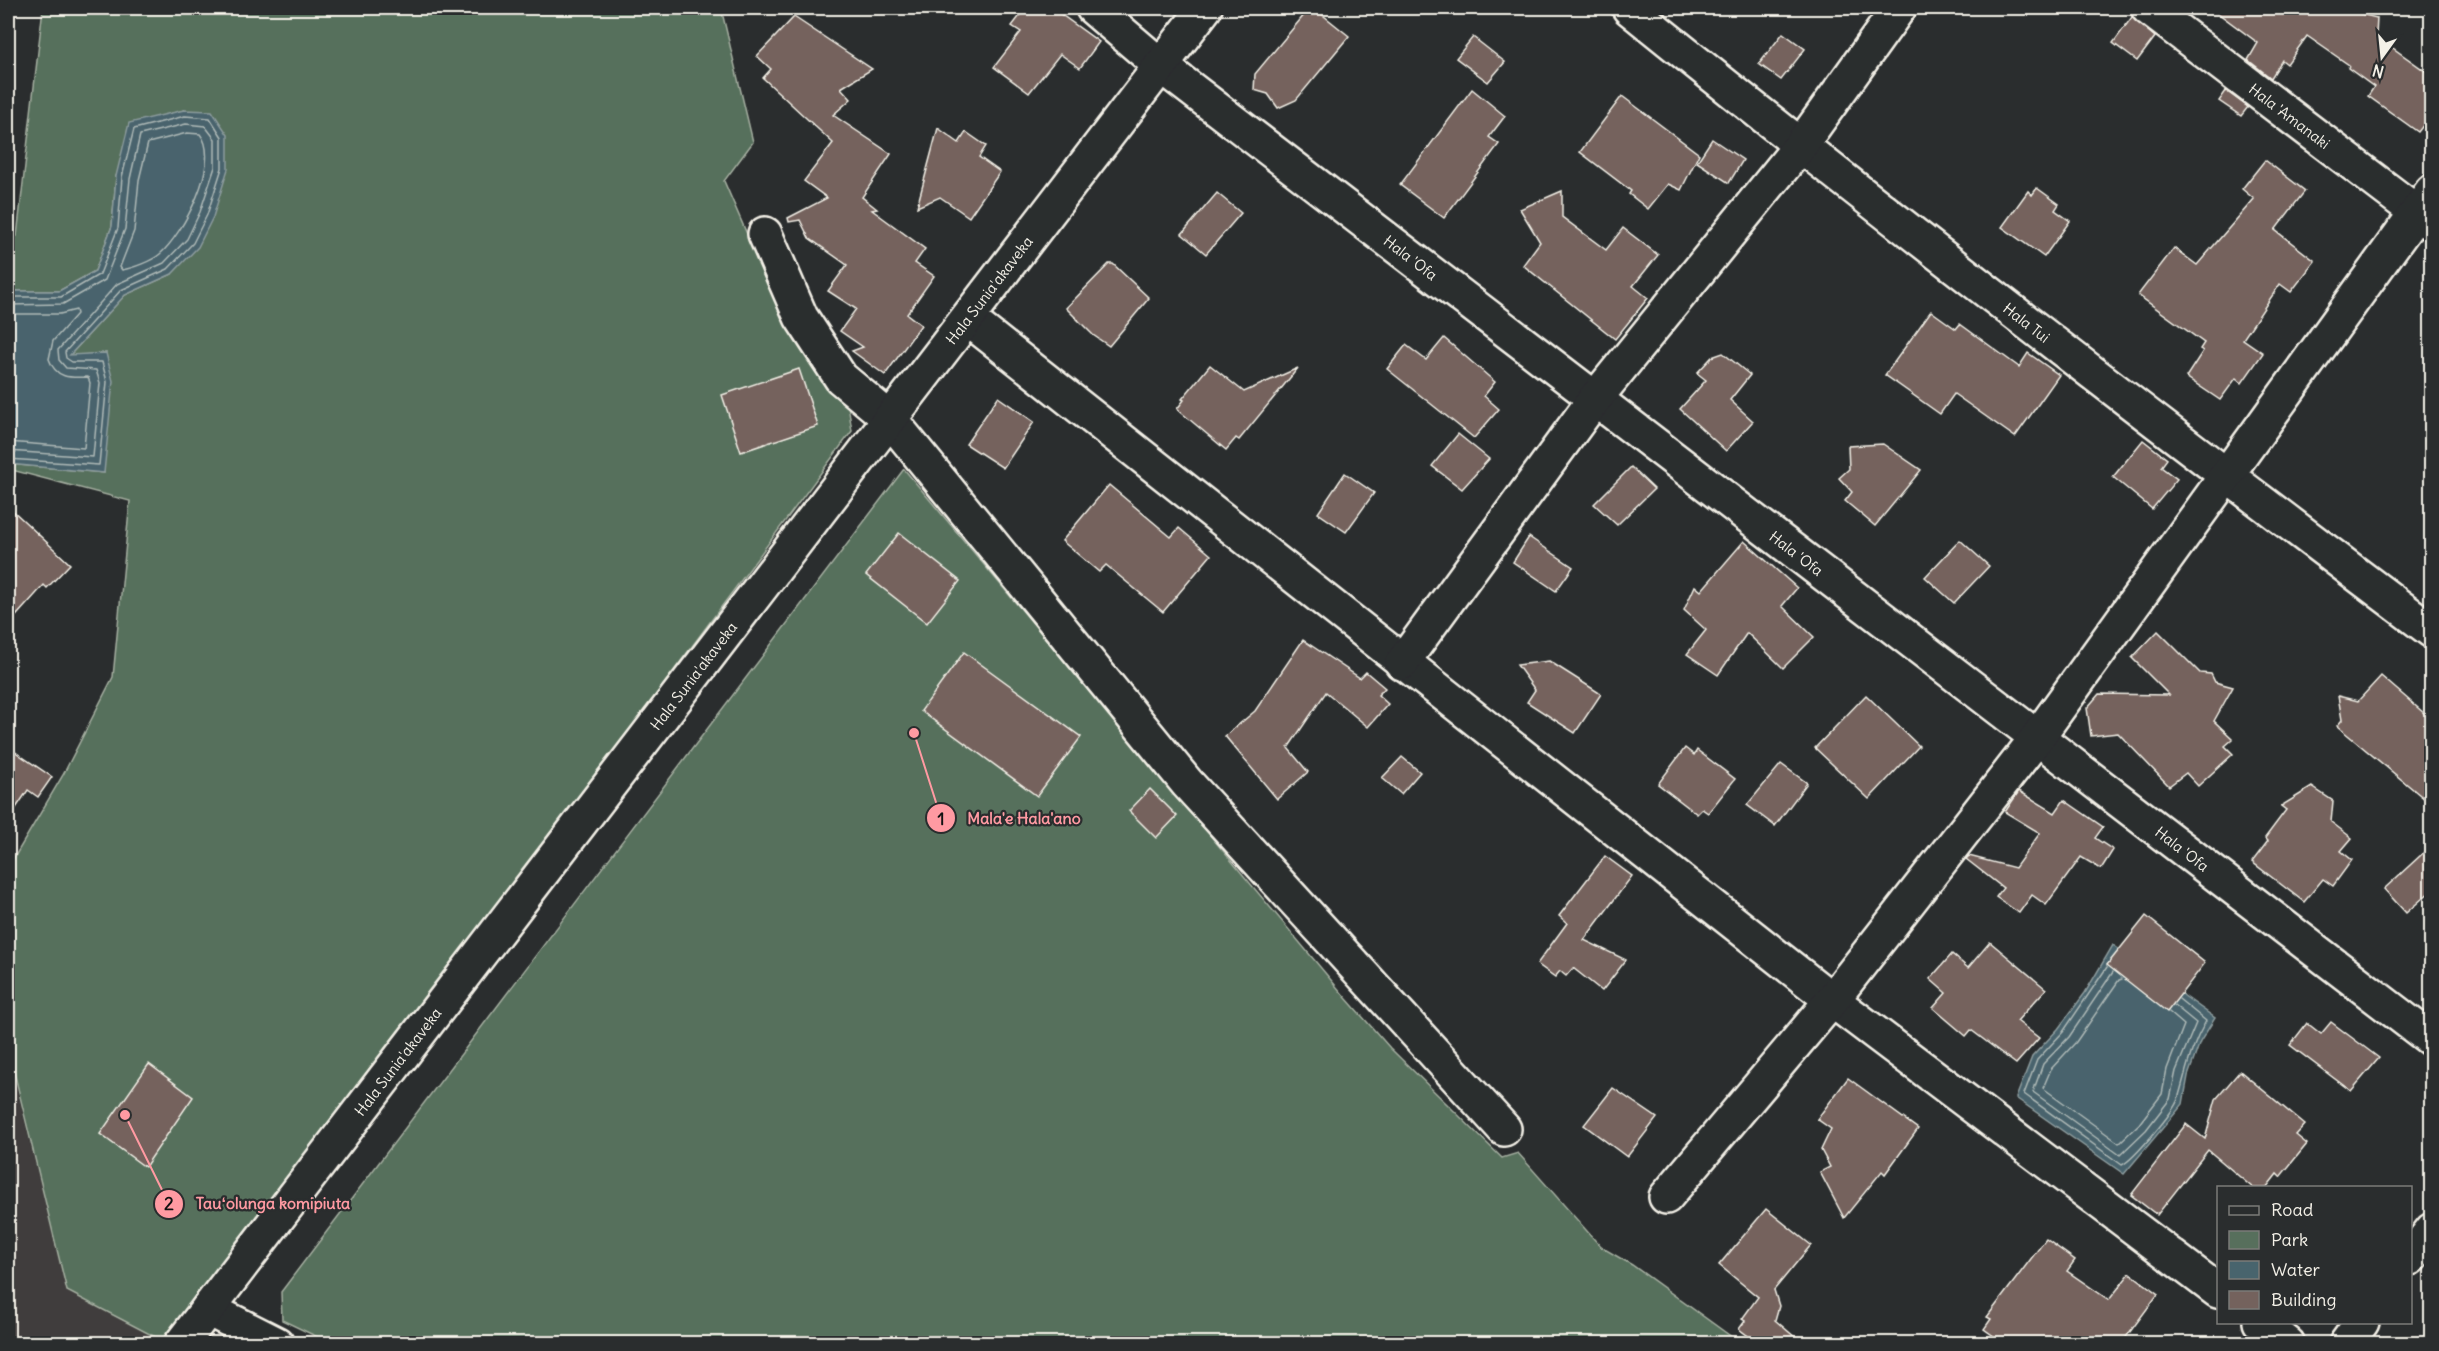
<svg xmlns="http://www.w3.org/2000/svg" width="2439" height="1351" font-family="Delius,sans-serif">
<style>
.built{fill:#403d3c}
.green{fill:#576f5c;stroke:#a6b0a2;stroke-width:1.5}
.water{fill:#48646d;stroke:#8d9c9e;stroke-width:1.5}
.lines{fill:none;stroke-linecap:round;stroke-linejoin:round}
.shore{stroke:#afb9b7;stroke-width:1.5}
.building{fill:#74625d;stroke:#f4f1e8;stroke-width:1.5}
.street-casing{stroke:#f4f1e8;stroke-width:38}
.secondary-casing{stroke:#f4f1e8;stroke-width:38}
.street{stroke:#2a2d2e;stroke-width:33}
.secondary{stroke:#2a2d2e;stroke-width:33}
.labels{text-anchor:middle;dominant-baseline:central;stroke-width:4.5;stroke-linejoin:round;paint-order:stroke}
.street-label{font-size:15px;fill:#f4f1e8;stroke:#2a2d2e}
.leader{fill:none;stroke:#ff9aa2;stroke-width:2}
.callout-dot{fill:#ff9aa2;stroke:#2a2d2e;stroke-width:2}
.mark-label{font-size:18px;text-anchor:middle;font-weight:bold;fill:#111}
.callout-label{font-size:16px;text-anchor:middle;font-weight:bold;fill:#ff9aa2;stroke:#2a2d2e;stroke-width:4.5;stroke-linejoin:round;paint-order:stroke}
</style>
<rect width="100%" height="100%" fill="#2a2d2e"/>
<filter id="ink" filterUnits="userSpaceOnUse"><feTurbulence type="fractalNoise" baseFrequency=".0167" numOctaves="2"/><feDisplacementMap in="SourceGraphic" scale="12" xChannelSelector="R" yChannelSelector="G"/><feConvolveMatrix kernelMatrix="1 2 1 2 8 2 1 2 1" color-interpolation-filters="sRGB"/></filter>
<g filter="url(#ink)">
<path class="built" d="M 8,1065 L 11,1066 L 67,1291 L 163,1341 L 161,1344 L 8,1344 Z"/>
<g class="green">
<path d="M 43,8 L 721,8 L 753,142 L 724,181 L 776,301 L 848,405 L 852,431 L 490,918 L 442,973 L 163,1341 L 67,1291 L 8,1047 L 8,868 L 63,775 L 113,677 L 130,501 L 8,469 L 8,464 L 104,473 L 106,353 L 69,356 L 125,295 L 172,274 L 184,110 L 159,117 L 116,176 L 112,226 L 95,271 L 59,291 L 8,291 L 8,236 L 17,236 Z"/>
<path d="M 904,469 L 1346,998 L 1390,1048 L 1502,1158 L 1518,1153 L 1601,1247 L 1632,1265 L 1740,1343 L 332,1344 L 282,1320 L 281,1292 Z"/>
</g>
<g class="water">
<path d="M 184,110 L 212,111 L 228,135 L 228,169 L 213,217 L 198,247 L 172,274 L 125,295 L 70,355 L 106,353 L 113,381 L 104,473 L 8,464 L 8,291 L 59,291 L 95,271 L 112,226 L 116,176 L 129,123 Z"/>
<path d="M 2113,945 L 2215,1018 L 2200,1042 L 2188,1076 L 2183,1104 L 2124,1174 L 2016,1098 L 2032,1057 L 2058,1029 L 2085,993 Z"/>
</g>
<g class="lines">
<g class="shore">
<path d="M 187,133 L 200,134 C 222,161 183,234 160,254 C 152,261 133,268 122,270 L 120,267 L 134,231 L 139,180 L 148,143 Z"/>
<path d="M 8,297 L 61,297 L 100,274 L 118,228 L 122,177 L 134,129 L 185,116 L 210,118 L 222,137 L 222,168 L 207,215 L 193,243 L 168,269 L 121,290 L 65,352 L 66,358 L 72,362 L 102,362 L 107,382 L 99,465 L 8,459"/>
<path d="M 8,305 L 63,304 L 105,280 L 125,229 L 130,179 L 140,135 L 186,124 L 205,126 L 215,139 L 215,167 L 200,212 L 187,239 L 164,263 L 117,284 L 58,350 L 59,360 L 66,368 L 96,370 L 100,383 L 93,457 L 8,451"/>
<path d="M 8,314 L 60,314 L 76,310 L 77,314 L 53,341 L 49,359 C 56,379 70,378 88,377 L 90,383 L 84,448 L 8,442"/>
<path d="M 2107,967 L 2063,1032 L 2037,1060 L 2024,1094 L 2122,1165 C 2133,1160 2174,1112 2178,1099 C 2187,1069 2189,1051 2206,1021 L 2179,999"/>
<path d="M 2113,972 L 2069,1037 L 2043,1064 L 2033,1092 L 2120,1155 L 2146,1130 L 2170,1099 L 2176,1071 L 2196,1023 L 2174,1005"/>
<path d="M 2122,979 L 2119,980 L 2076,1042 L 2051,1069 L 2043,1088 L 2119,1143 L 2139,1124 L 2162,1094 L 2167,1069 L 2184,1025 L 2169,1012"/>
</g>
</g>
<g class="building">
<path d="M 1026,8 L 1052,8 L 1099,42 L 1080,68 L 1060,54 L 1029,93 L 994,67 L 1021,32 L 1012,26 Z"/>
<path d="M 1310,8 L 1314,8 L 1349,36 L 1296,100 L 1278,108 L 1268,94 L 1254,90 L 1255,74 Z"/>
<path d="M 2211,8 L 2359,8 L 2360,14 L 2377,18 L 2376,36 L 2432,76 L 2432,114 L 2418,132 L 2368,96 L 2374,87 L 2348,68 L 2349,65 L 2307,36 L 2287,64 L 2282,60 L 2271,78 L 2248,60 L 2258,43 Z"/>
<path d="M 794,17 L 872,69 L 841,88 L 851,99 L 833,115 L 891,154 L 862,197 L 877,209 L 872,210 L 925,249 L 915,263 L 934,276 L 907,314 L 921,325 L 885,375 L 852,351 L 863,347 L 840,331 L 856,309 L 828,291 L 847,265 L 809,238 L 800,220 L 789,222 L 788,218 L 827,198 L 804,181 L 833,143 L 763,78 L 771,69 L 757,56 Z"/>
<path d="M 2132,17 L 2155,37 L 2137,61 L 2113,43 Z"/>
<path d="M 1783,33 L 1805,49 L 1781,80 L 1759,64 Z"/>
<path d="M 1473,37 L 1505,62 L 1488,82 L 1456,58 Z"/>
<path d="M 1472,89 L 1505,116 L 1489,137 L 1499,144 L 1444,218 L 1400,185 Z"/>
<path d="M 2226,91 L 2248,107 L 2241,116 L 2219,101 Z"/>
<path d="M 1622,96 L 1699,154 L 1681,190 L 1668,184 L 1648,209 L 1629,194 L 1631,191 L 1580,152 Z"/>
<path d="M 938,128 L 959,143 L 966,132 L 986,146 L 979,157 L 1000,172 L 969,217 L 940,197 L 917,207 Z"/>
<path d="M 1712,139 L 1743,160 L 1729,183 L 1697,162 Z"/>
<path d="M 2265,160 L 2305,191 L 2275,230 L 2315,261 L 2291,292 L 2280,284 L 2243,339 L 2263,353 L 2242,383 L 2236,378 L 2220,400 L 2186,377 L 2203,351 L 2200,349 L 2204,343 L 2138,295 L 2174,248 L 2197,265 L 2254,199 L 2242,189 Z"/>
<path d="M 2037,188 L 2059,204 L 2055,210 L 2070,221 L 2044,257 L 2002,227 L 2028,191 L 2032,195 Z"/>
<path d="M 1562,191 L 1562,217 L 1606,250 L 1623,228 L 1658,255 L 1633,286 L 1648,298 L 1615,339 L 1523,265 L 1540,242 L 1520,209 Z"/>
<path d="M 1217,193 L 1241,213 L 1206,254 L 1182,234 Z"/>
<path d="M 1109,264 L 1113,264 L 1149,298 L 1109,346 L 1093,335 L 1066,308 Z"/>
<path d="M 1931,311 L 1956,329 L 1960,324 L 2019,367 L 2028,353 L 2059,375 L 2015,437 L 1954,394 L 1940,414 L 1885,375 Z"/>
<path d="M 1444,338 L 1495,382 L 1484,396 L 1499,409 L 1474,438 L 1387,369 L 1406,345 L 1426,360 Z"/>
<path d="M 1723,353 L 1750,375 L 1730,400 L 1753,421 L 1726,451 L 1680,409 L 1706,380 L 1697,373 L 1712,357 Z"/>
<path d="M 1210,365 L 1244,392 L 1298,368 L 1239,440 L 1236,438 L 1226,450 L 1177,409 L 1184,400 L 1182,399 Z"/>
<path d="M 799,369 L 818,426 L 741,452 L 722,395 Z"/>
<path d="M 998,397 L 1034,422 L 1003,468 L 966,444 Z"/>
<path d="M 1458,434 L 1489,459 L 1462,489 L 1432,466 Z"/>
<path d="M 2143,440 L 2167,459 L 2161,467 L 2177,479 L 2152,509 L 2113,477 Z"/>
<path d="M 1883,444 L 1921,470 L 1875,526 L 1845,501 L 1852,492 L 1839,478 L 1849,469 L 1848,446 Z"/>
<path d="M 1631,467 L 1654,489 L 1617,525 L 1594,504 Z"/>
<path d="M 1345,473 L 1374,493 L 1346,532 L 1318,513 Z"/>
<path d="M 1109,485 L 1171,537 L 1179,528 L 1211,555 L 1163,612 L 1106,565 L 1099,572 L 1062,541 Z"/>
<path d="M 8,506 L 70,564 L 47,588 L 44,585 L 8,625 Z"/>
<path d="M 899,533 L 960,581 L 927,623 L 866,575 Z"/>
<path d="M 1529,537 L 1573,567 L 1556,591 L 1513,562 Z"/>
<path d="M 1960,540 L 1989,566 L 1954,603 L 1925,577 Z"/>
<path d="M 1744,541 L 1797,588 L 1782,606 L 1814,637 L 1783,668 L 1747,633 L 1718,675 L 1687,654 L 1706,630 L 1684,610 L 1695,586 L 1701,591 Z"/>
<path d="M 2158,631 L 2200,673 L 2211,674 L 2215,682 L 2233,687 L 2214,721 L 2233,739 L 2225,746 L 2233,754 L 2198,786 L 2186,773 L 2169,786 L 2118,733 L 2091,736 L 2087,708 L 2099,694 L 2169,695 L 2132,658 Z"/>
<path d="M 1303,640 L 1360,678 L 1366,672 L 1385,688 L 1378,695 L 1388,704 L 1368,727 L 1326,692 L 1288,748 L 1308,772 L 1277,799 L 1225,736 L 1255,711 Z"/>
<path d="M 964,652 L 1081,737 L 1037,796 L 921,711 Z"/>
<path d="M 1549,661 L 1601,694 L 1575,733 L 1527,702 L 1535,690 L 1517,665 Z"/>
<path d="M 2381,676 L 2432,720 L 2432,805 L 2337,726 L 2342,720 L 2338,696 L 2358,701 Z"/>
<path d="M 1866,695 L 1919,746 L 1869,799 L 1815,748 Z"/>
<path d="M 8,747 L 52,777 L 38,797 L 28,790 L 8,820 Z"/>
<path d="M 1685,748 L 1694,755 L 1697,750 L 1735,779 L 1708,813 L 1702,809 L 1697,814 L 1658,784 Z"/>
<path d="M 1402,757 L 1420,772 L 1401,794 L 1382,778 Z"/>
<path d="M 1781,764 L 1807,783 L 1775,826 L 1747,805 Z"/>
<path d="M 2312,787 L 2333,801 L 2331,822 L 2352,838 L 2341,851 L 2352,860 L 2333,886 L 2323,879 L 2304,902 L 2252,862 L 2268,841 L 2265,838 L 2286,810 L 2281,806 Z"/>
<path d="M 1150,789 L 1177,816 L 1156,838 L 1129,811 Z"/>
<path d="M 2019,791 L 2055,813 L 2064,800 L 2103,827 L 2095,838 L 2113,850 L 2101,869 L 2081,857 L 2046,905 L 2032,895 L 2019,913 L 1996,897 L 2003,888 L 1966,859 L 1969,856 L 2015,868 L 2040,833 L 2005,812 Z"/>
<path d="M 2432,845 L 2432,890 L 2406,913 L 2384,889 Z"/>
<path d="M 1605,856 L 1632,876 L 1584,940 L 1626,960 L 1602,991 L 1573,968 L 1566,976 L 1560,971 L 1555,977 L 1537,964 L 1567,923 L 1559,916 Z"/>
<path d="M 2146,916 L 2205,963 L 2167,1012 L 2107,965 Z"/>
<path d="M 1990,942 L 2046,989 L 2017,1021 L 2039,1038 L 2016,1064 L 1971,1030 L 1966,1036 L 1933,1008 L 1946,993 L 1930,979 L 1952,954 L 1968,968 Z"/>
<path d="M 2331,1022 L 2379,1058 L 2351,1091 L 2290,1045 L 2307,1023 L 2321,1034 Z"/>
<path d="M 149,1064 L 193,1097 L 145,1167 L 100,1134 Z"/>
<path d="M 2240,1071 L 2305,1125 L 2296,1135 L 2307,1144 L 2280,1177 L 2277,1174 L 2266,1188 L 2253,1188 L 2208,1150 L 2157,1215 L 2131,1195 L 2186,1124 L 2205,1139 L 2216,1099 Z"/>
<path d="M 1848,1078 L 1918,1129 L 1885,1174 L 1882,1171 L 1844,1218 L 1820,1172 L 1830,1167 L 1821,1150 L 1831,1129 L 1817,1119 Z"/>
<path d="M 1613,1088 L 1657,1118 L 1627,1157 L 1584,1125 Z"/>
<path d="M 1766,1209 L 1811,1245 L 1774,1290 L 1779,1306 L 1775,1320 L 1803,1344 L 1759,1344 L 1739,1329 L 1745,1321 L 1742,1319 L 1758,1297 L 1719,1265 Z"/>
<path d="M 2046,1239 L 2075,1260 L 2067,1271 L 2109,1300 L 2130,1273 L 2158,1294 L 2121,1344 L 2005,1344 L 1984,1329 L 1991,1319 L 1987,1317 Z"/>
</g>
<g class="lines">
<defs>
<g id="street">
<path id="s1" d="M 1093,8 L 1161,66 L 2432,1040"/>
<path id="s2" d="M 1629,8 C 1892,221 2161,427 2432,631"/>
<path id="s3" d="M 2148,8 L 2432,224"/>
<path d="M 765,234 L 801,317 L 841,378 L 890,419 L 1187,783 L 1504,1129"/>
<path d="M 968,319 L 1832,1000 L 2218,1291"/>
<path d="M 1402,663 L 1594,400 L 1800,146 L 1899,8"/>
<path d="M 1666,1197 L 1832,1000 L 2036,739 L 2432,191"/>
<path d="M 2410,1258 L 2432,1230"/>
<path d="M 208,1309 L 277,1344"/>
<path d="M 2260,1322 L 2288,1344"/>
<path d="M 2346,1344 L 2362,1322"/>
</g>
<g id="secondary">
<path id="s4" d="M 181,1344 L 1205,8"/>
</g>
</defs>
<use href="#street" class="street-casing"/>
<use href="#secondary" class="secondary-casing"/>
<use href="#street" class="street"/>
<use href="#secondary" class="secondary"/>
</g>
</g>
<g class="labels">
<g class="street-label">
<text stroke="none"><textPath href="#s3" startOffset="178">Hala 'Amanaki</textPath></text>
<text stroke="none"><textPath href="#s1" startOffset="404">Hala 'Ofa</textPath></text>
<text stroke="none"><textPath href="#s4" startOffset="1328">Hala Sunia'akaveka</textPath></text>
<text stroke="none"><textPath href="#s2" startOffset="507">Hala Tui</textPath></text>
<text stroke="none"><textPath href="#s1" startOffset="890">Hala 'Ofa</textPath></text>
<text stroke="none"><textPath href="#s4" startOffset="842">Hala Sunia'akaveka</textPath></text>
<text stroke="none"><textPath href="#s1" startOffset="1376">Hala 'Ofa</textPath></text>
<text stroke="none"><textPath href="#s4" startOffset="356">Hala Sunia'akaveka</textPath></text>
</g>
</g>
<path class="leader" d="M914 733L941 818M125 1115L169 1204"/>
<g class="callout-dot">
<circle cx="914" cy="733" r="6"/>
<circle cx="125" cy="1115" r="6"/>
<circle cx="941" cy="818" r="15"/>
<circle cx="169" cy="1204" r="15"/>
</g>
<g class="mark-label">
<text x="941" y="825">1</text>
<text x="169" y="1210">2</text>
</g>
<g class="callout-label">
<text x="1024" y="824">Mala'e Hala'ano</text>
<text x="273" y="1209">Tauʻolunga komipiuta</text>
</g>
<rect width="2439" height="1351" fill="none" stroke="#2a2d2e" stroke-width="30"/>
<rect x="15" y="15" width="2409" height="1321" fill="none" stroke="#f4f1e8" stroke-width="2" filter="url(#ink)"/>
<rect x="2217" y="1186" width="195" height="138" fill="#2a2d2e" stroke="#7b7b78" stroke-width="1.5"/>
<rect x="2229" y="1206" width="30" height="9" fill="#2a2d2e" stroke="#7b7b78" stroke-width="1.5"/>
<text x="2271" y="1216" font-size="18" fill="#f4f1e8">Road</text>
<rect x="2229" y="1231" width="30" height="18" fill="#576f5c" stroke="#7b7b78" stroke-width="1.5"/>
<text x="2271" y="1246" font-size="18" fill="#f4f1e8">Park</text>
<rect x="2229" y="1261" width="30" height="18" fill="#48646d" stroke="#7b7b78" stroke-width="1.5"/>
<text x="2271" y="1276" font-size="18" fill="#f4f1e8">Water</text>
<rect x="2229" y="1291" width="30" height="18" fill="#74625d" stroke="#7b7b78" stroke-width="1.5"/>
<text x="2271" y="1306" font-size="18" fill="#f4f1e8">Building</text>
<g transform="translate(2382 57) rotate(195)" stroke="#2a2d2e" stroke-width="4.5" paint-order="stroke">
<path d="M0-4.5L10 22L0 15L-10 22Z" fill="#f4f1e8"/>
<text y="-9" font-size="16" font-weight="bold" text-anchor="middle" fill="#f4f1e8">N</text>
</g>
</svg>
